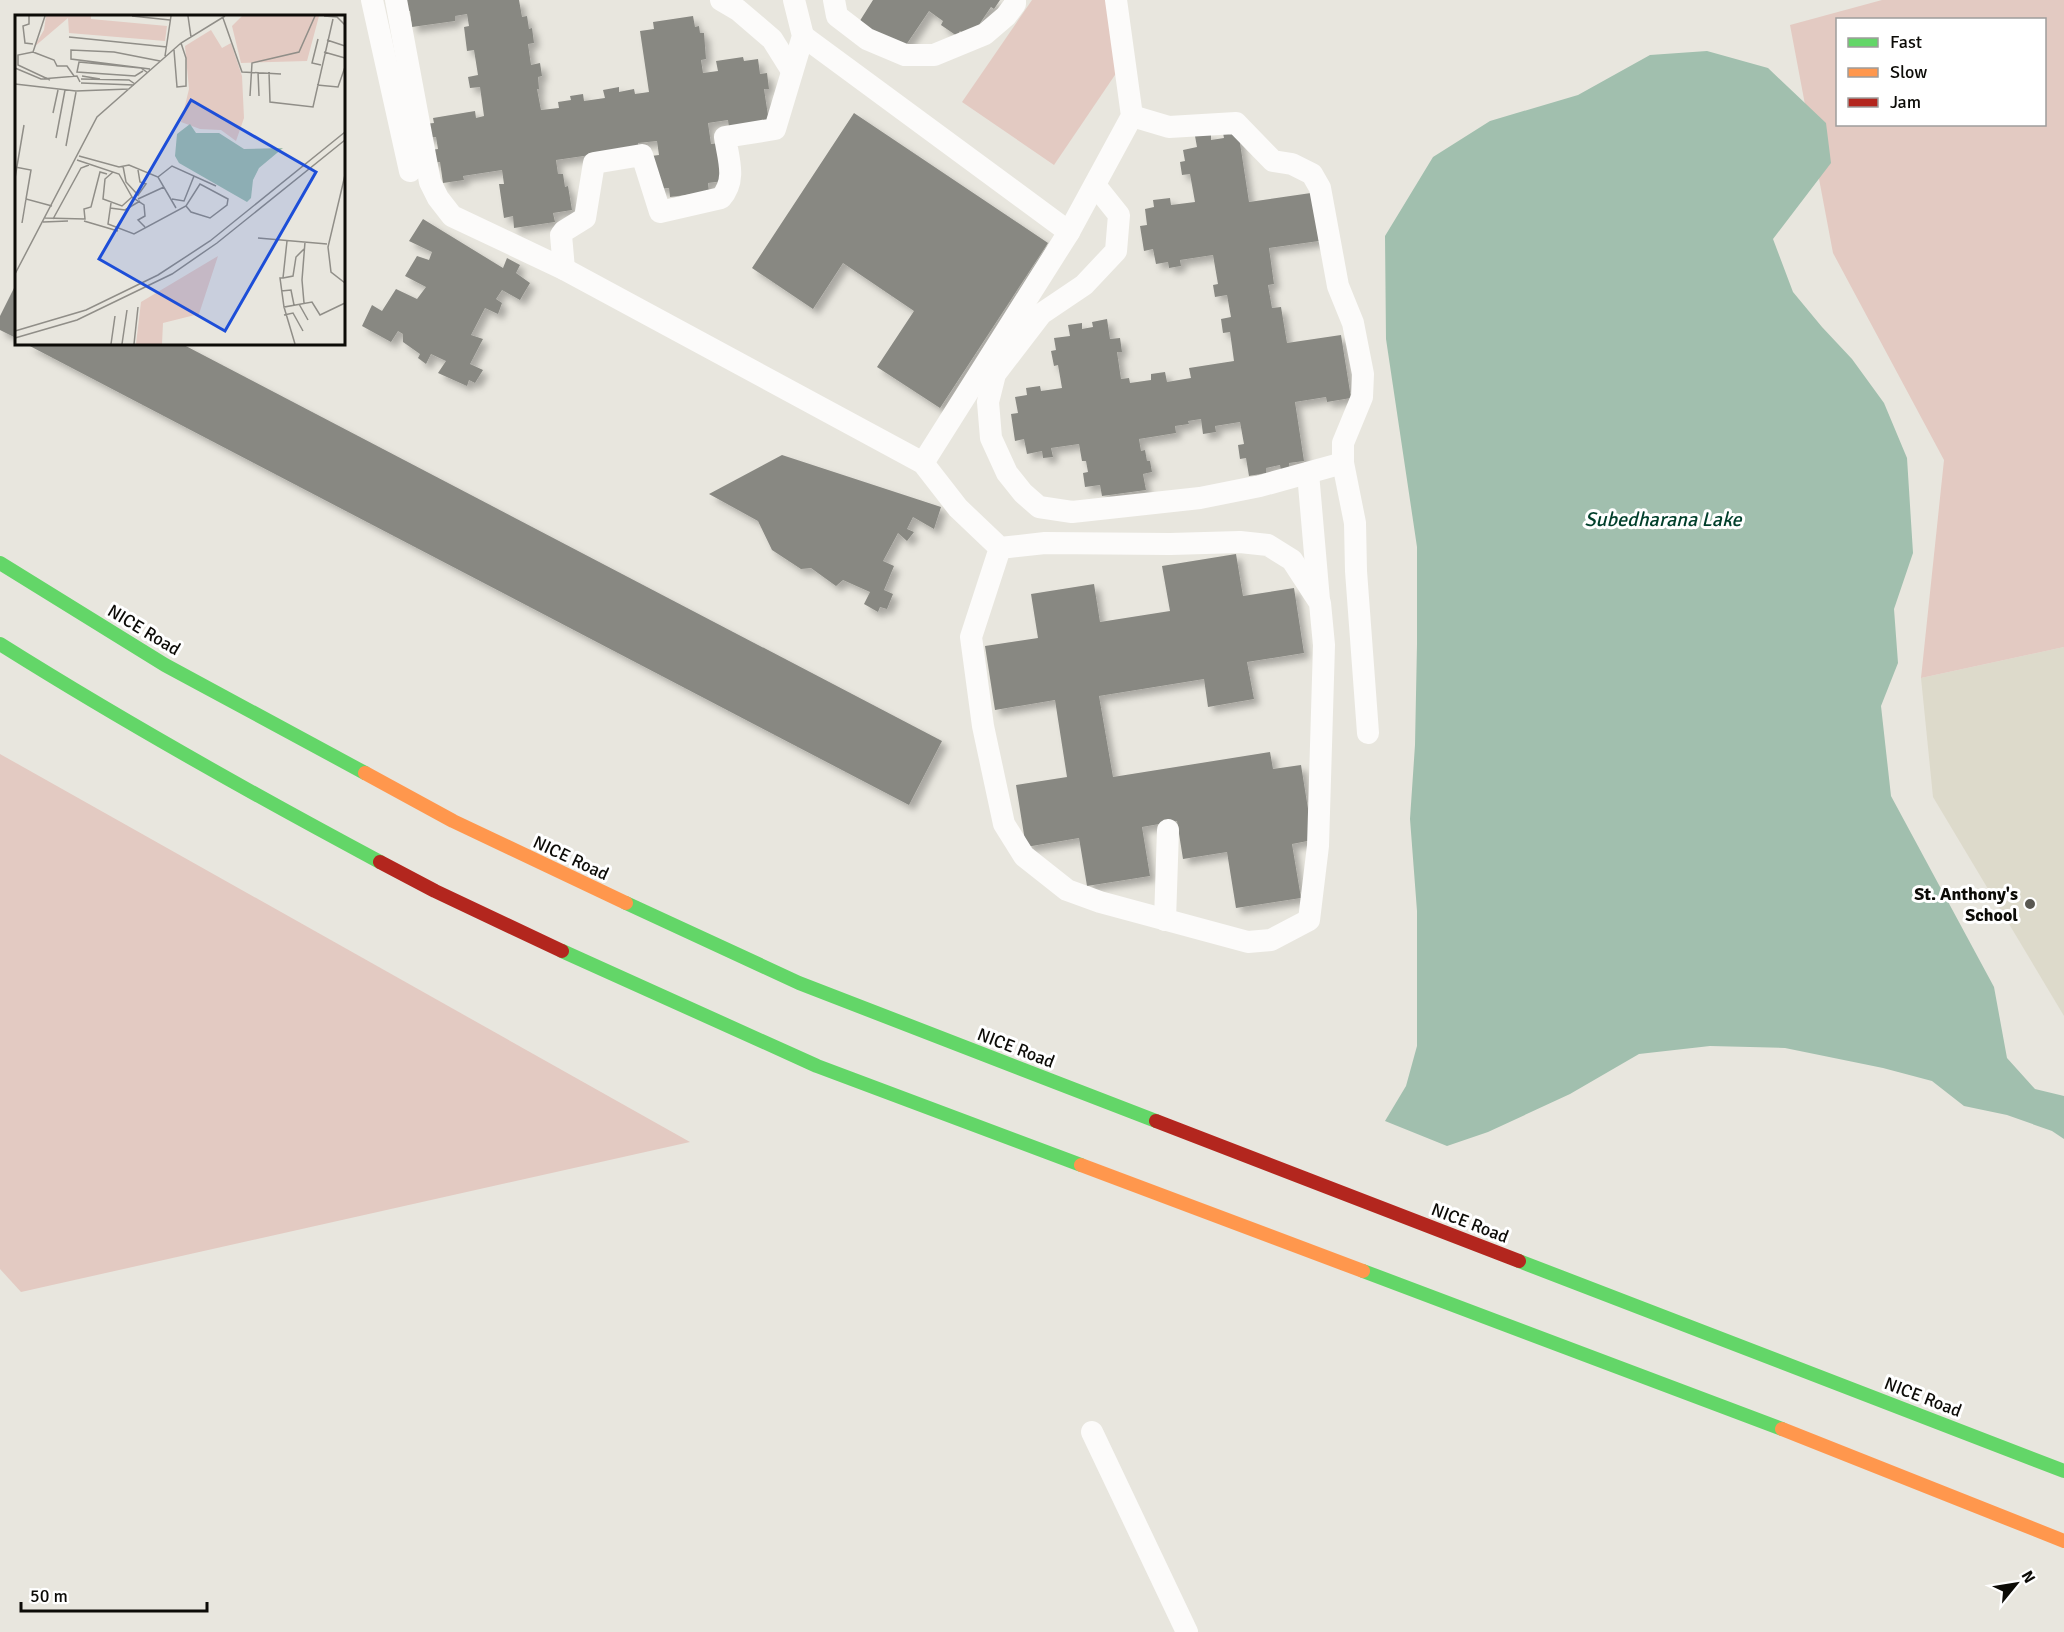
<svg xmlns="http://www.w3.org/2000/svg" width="2064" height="1632" font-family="Signika,sans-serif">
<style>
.built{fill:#dddacb}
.green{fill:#e3cac2;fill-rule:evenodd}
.water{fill:#a1bfae}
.building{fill:#888882;filter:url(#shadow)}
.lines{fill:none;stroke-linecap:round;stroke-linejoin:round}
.street{stroke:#fcfbfa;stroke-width:22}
.fast{stroke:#63d668;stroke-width:14}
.slow{stroke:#ff974d;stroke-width:14}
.jam{stroke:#b3261e;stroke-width:14}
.poi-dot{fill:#595852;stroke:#fff;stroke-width:2}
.labels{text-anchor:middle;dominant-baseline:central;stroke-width:6;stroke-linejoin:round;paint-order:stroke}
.street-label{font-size:18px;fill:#0c0b07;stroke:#fff}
.poi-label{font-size:18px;font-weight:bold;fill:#0c0b07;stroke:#fff;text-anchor:end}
.water-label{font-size:20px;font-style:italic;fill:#003f2b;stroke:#fff}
.inset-road{fill:none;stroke:#908e88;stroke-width:1.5}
.view{fill:#1d4ed8;fill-opacity:0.15;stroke:#1d4ed8;stroke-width:3}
.inset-edge{fill:none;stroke:#0c0b07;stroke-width:3}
</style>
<defs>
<filter id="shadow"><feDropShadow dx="5.5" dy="5.5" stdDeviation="3" flood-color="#0004"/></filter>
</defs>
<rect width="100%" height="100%" fill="#e8e6de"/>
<path class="built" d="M 2064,647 L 2064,1016 L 1933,797 L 1921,678 Z"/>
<g class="green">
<path d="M 1032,0 L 1107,0 L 1119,69 L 1054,165 L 962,102 Z"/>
<path d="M 1882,0 L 2064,0 L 2064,647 L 1921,678 L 1944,460 L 1833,253 L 1790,25 ZM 1838,20 L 2044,20 L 2044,124 L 1838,124 Z"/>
<path d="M 0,754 L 690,1142 L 21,1292 L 0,1269 Z"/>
</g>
<path class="water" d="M 1707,51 L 1768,68 L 1826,123 L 1831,163 L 1773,239 L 1793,292 L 1822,327 L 1852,359 L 1884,403 L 1907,458 L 1913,553 L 1894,609 L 1898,663 L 1881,706 L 1891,796 L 1994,987 L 2007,1058 L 2035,1089 L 2064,1096 L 2064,1139 L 2052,1131 L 2007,1115 L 1964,1106 L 1932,1081 L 1883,1068 L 1785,1048 L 1710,1046 L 1639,1054 L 1570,1094 L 1488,1132 L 1447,1146 L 1385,1121 L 1406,1086 L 1417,1046 L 1417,911 L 1410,819 L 1415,745 L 1417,644 L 1417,547 L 1386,339 L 1385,236 L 1433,157 L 1490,121 L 1578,95 L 1650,55 Z"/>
<g class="building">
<path d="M 402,0 L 519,0 L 522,17 L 527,16 L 529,29 L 532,28 L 534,43 L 528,44 L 531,65 L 540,63 L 542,76 L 538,77 L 539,89 L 537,89 L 541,110 L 559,108 L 558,102 L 571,100 L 570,96 L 583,94 L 584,101 L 605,98 L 603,90 L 619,87 L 619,92 L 634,89 L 635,94 L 649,92 L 640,31 L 654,29 L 653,22 L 693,16 L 695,27 L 699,26 L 700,33 L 704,33 L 706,59 L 701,60 L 703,73 L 718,71 L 716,61 L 743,57 L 744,61 L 758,59 L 760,74 L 767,73 L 769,89 L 764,89 L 769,122 L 729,128 L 728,120 L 708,123 L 711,144 L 719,143 L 724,181 L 708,183 L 709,192 L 670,197 L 669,188 L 657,189 L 651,156 L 659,155 L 657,141 L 638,143 L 639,148 L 556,160 L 558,174 L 563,174 L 565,187 L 568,186 L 572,210 L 553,213 L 555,222 L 514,228 L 513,216 L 504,218 L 499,184 L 504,184 L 502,170 L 463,176 L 464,180 L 443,183 L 440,162 L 432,163 L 430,150 L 438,149 L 436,137 L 426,138 L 424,124 L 434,123 L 433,118 L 475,111 L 476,118 L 484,116 L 480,87 L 470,88 L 468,77 L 478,75 L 474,50 L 467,51 L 464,27 L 469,26 L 467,14 L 455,16 L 455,21 L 412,27 L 410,11 L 404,12 Z"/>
<path d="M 873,0 L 1000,0 L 994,9 L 991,7 L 970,38 L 960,31 L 957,36 L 941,25 L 943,21 L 929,11 L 906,45 L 856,27 Z"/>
<path d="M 854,113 L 1048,243 L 940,408 L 877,367 L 914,311 L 843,263 L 813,309 L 752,268 Z"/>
<path d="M 1238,130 L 1249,202 L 1311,193 L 1319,241 L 1269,248 L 1274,284 L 1268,285 L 1272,308 L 1281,307 L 1287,343 L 1341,335 L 1351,398 L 1327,402 L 1326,397 L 1295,402 L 1304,461 L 1289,463 L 1290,470 L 1281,471 L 1280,465 L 1266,468 L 1266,473 L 1249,476 L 1246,458 L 1240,459 L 1238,445 L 1244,444 L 1240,422 L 1215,426 L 1216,432 L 1203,434 L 1201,419 L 1188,421 L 1189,424 L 1175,426 L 1176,433 L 1139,439 L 1141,451 L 1145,450 L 1147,461 L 1150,461 L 1152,472 L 1143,474 L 1146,490 L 1102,496 L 1100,485 L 1085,487 L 1083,473 L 1088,472 L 1086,461 L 1082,461 L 1079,444 L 1051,448 L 1053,457 L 1043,458 L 1042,451 L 1027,454 L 1024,439 L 1015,441 L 1011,414 L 1018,413 L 1015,397 L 1027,395 L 1026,388 L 1040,386 L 1041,391 L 1062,388 L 1058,365 L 1054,366 L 1051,351 L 1056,350 L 1054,338 L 1070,336 L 1068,325 L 1082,323 L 1082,329 L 1093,327 L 1092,322 L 1107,319 L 1110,339 L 1120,338 L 1122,352 L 1117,352 L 1121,379 L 1129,378 L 1130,383 L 1151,380 L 1151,374 L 1165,372 L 1167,382 L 1191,378 L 1189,368 L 1234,361 L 1230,332 L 1223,333 L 1221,319 L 1231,317 L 1227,295 L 1215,297 L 1213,285 L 1218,284 L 1213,255 L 1180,260 L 1181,266 L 1169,268 L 1168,262 L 1156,264 L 1153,249 L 1144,251 L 1140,226 L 1147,225 L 1145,209 L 1154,207 L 1153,200 L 1170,198 L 1171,205 L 1195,202 L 1190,174 L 1182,175 L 1180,162 L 1185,161 L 1183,150 L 1197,147 L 1195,136 L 1211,134 L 1211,140 L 1224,138 L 1223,133 Z"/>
<path d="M 423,219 L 503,268 L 507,258 L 520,265 L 516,273 L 530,283 L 520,300 L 502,290 L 496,299 L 502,303 L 498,314 L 485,308 L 471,335 L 483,339 L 470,364 L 483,370 L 475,383 L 469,380 L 467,386 L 438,373 L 446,361 L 431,354 L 426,364 L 418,358 L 420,354 L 403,342 L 403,334 L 398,331 L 391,342 L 362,326 L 372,305 L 382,311 L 396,289 L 417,299 L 426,287 L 405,276 L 417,256 L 429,260 L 432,252 L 409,241 Z"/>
<path d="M 16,284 L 16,338 L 0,330 L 0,316 Z"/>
<path d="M 26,344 L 182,344 L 942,741 L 909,805 Z"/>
<path d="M 782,455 L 941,507 L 934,529 L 913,517 L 907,529 L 914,532 L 907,541 L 898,533 L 883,561 L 894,566 L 884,590 L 893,594 L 887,609 L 880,607 L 878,612 L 864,604 L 870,592 L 843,580 L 836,586 L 811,568 L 801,569 L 772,550 L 758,521 L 709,494 Z"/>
<path d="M 1236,554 L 1243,596 L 1294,588 L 1304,653 L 1247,662 L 1254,699 L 1208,707 L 1204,679 L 1099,696 L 1113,777 L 1270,752 L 1273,769 L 1301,765 L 1313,840 L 1292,844 L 1301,898 L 1236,908 L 1227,852 L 1183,859 L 1177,821 L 1142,827 L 1150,876 L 1087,886 L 1079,838 L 1026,847 L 1016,785 L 1067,777 L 1055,700 L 995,710 L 985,646 L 1038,638 L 1031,594 L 1094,584 L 1100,622 L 1170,611 L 1162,566 Z"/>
</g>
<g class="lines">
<g class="street">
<path d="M 372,0 L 410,171"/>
<path d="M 396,0 L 430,182 L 438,198 L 452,216 L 564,269 L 923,463 L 958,508 L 1000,548 L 1045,543 L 1170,544 L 1240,542 L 1268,545 L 1292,560 L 1320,603 L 1324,645 L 1318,846 L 1309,920 L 1271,940 L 1248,942 L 1100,902 L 1067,890 L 1024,856 L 1004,824 L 983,726 L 971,637 L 1000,548"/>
<path d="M 721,0 L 738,10 L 772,39 L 792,71"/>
<path d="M 834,0 L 837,16 L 867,39 L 905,55 L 934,55 L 985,34 L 1006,16 L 1015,4 L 1015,0"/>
<path d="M 803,36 L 1069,232"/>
<path d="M 1132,116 L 1169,127 L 1236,123 L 1273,161 L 1292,164 L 1312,174 L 1320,188 L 1338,286 L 1353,323 L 1363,374 L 1362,397 L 1343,443 L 1343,463 L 1355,523 L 1356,571 L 1368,733"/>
<path d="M 1095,185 L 1119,215 L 1116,251 L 1084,285 L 1041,314 L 995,374 L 988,402 L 991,438 L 1007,473 L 1023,493 L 1039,507 L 1072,512 L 1200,498 L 1260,486 L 1343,463"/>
<path d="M 564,269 L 561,235 L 564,231 L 585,218 L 594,163 L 642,155 L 660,212 L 721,198 C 737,180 728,158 725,137 L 775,129 L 803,36 L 794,0"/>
<path d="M 923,463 L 1069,232 L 1132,116 L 1116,0"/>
<path d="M 1308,473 L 1319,600"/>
<path d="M 1165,920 L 1168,830"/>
<path d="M 1092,1432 L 1187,1632"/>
</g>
<g class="fast">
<path d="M 0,563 L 165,665 L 365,773"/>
<path d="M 0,644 C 124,722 251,793 380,862"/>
<path d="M 626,903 L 799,983 L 1156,1121"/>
<path d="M 562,951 L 817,1066 L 1081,1165"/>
<path d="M 1519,1261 L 2064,1471"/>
<path d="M 1363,1271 L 1782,1429"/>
</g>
<g class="slow">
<path d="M 365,773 L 453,821 L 626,903"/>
<path d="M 1081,1165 L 1363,1271"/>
<path d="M 1782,1429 L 2064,1541"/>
</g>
<g class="jam">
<path d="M 380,862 L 435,891 L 562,951"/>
<path d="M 1156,1121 L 1519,1261"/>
</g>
</g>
<circle class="poi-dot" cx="2030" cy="904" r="6"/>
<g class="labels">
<g class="street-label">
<text transform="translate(144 630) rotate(31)">NICE Road</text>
<text transform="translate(571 858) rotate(25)">NICE Road</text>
<text transform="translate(1016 1048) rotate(21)">NICE Road</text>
<text transform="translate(1470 1223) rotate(21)">NICE Road</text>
<text transform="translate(1923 1397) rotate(21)">NICE Road</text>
</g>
<g class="poi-label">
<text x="2018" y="894">St. Anthony's<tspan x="2018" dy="21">School</tspan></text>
</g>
<g class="water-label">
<text x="1663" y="519">Subedharana Lake</text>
</g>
</g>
<g transform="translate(15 15)">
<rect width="330" height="330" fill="#e8e6de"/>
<path d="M 31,1 L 76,1 L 76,4 L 152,11 L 150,26 L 54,18 L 53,3 L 19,32 L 29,15 ZM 227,1 L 304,1 L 292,46 L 226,48 L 217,11 ZM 196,15 L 207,33 L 216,28 L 227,61 L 229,103 L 221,126 L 206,115 L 185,114 L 166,107 L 174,74 L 170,31 ZM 203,241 L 184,299 L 148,308 L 147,329 L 121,329 L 126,287 Z" fill="#e3cac2"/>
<path d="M 175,109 L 181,118 L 204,118 L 229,134 L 268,133 L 244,153 L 238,165 L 236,183 L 232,187 L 164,148 L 160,141 L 162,119 Z" fill="#a1bfae"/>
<path class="inset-road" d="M 14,1 L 14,9 L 8,11 L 10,28 L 18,29M 30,1 L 18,37 L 39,45 L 42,51 L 52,51 L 59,61M 117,1 L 155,5M 173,1 L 176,22M 309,1 L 322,2 L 330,10M 208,3 L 227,57 L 266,59M 54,22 L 152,32M 303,24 L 297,48 L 306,50M 312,25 L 330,31M 159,35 L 162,72 L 171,71 L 171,43 L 166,28M 18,37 L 3,40 L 3,50 L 35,65M 309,37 L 330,43M 150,41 L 156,1M 0,53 L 26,64 L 62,61 L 65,67M 135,54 L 56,44 L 56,35 L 99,37 L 145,46M 128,56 L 120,61 L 62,57 L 64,47 L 126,53 L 133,58M 243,57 L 244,81M 254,57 L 255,87 L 298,92 L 318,4M 67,61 L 85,64M 66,64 L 114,65 L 120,69M 66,68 L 119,70M 0,69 L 61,76 L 114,74M 302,70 L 323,72 L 330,52M 235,81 L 237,48 L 284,37 L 300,1M 38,98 L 43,75M 41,123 L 50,75M 51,131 L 61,77M 64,141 L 104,152 L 114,150 L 143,162 L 161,193M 62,145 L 104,159 L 117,182 L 129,190 L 130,201 L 123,205 L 130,212M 108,151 L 111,167 L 123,180 L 131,169 L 125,167 L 123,155M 0,152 L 16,155 L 11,184 L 37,191M 98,157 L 90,164 L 88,184 L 107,191 L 117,182M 330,160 L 313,232 L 316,257 L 330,268M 143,162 L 157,151 L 201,171M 0,163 L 9,110M 123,184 L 149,172M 157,184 L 169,186 L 179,161M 96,188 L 93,209 L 119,219 L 171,191 L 185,169 L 213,184 L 212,190 L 195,203 L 176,197 L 171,191M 95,193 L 110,195 L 125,186M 30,203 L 70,204 L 69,194 L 76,192 L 85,157 L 92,159M 38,204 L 66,153 L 74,150M 69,206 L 103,216M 28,207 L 53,206M 7,208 L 11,184M 243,223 L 312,229M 272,226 L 268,263 L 265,263 L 269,292 L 297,287 L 305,300 L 330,288M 0,259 L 82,102 L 166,28 L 210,1M 268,263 L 278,261 L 281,242 L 289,234M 266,276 L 276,275 L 279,290M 289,288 L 287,265 L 290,227M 284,289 L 293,305M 269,292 L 280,329M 269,300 L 278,298 L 288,316M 0,316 L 71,295 L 143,260 L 195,226 L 330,117M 0,323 L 62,305 L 157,259 L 202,228 L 330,125M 96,329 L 100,301M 107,329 L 112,295M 119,329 L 123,292"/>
<path class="view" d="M 176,85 L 301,157 L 210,316 L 84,244 Z"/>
<rect width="330" height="330" class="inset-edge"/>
</g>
<rect x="1836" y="18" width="210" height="108" fill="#ffffff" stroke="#9e9d9c" stroke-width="1.5"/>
<rect x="1848" y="38" width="30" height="9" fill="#63d668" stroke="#9e9d9c" stroke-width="1.5"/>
<text x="1890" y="48" font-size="18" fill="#0c0b07">Fast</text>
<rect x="1848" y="68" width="30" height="9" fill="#ff974d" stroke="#9e9d9c" stroke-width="1.5"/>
<text x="1890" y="78" font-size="18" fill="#0c0b07">Slow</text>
<rect x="1848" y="98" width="30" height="9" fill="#b3261e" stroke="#9e9d9c" stroke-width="1.5"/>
<text x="1890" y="108" font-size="18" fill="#0c0b07">Jam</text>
<g transform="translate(2016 1584) rotate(60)" stroke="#ffffff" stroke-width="4.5" paint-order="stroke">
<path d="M0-4.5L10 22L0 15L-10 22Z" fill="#0c0b07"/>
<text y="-9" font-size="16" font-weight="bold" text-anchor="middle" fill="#0c0b07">N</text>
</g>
<path d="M21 1602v9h186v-9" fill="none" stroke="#0c0b07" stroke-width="3"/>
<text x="30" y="1602" font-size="18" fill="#0c0b07" stroke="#ffffff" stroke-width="4.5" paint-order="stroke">50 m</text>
</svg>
